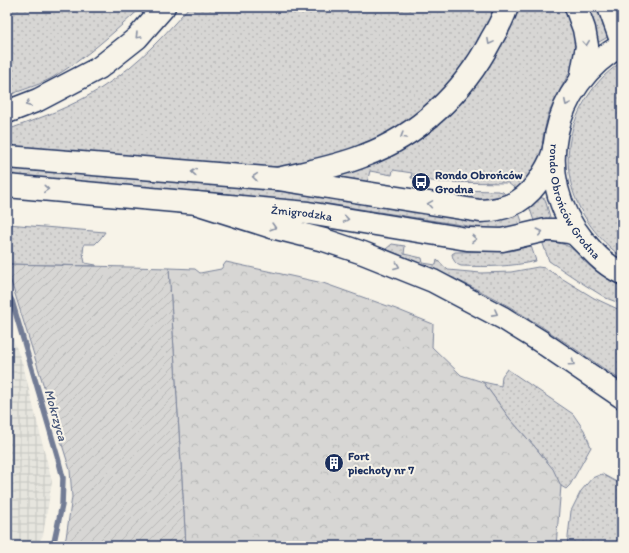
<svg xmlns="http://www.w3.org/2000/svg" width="629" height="553" font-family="Itim,sans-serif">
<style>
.industrial{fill:url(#industrial-grid)}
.grass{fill:url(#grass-dots);stroke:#798299}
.forest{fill:url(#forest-crowns);stroke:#798299}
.garden{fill:url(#garden-furrows);stroke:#798299}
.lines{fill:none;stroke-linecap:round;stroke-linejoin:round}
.stream{stroke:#727c95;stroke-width:5.5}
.primary-casing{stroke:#1b2f5e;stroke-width:25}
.highway-casing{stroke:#1b2f5e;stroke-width:25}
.primary{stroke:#f7f3e8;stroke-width:22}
.highway{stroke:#f7f3e8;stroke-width:22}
.oneway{stroke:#8991a3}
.labels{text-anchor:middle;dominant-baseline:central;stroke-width:4;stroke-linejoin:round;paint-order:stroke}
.poi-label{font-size:12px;font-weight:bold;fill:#1b2f5e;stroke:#f7f3e8;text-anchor:start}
.street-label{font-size:12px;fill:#1b2f5e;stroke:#f7f3e8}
.water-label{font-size:13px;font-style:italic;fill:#465679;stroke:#f7f3e8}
</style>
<defs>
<pattern id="industrial-grid" width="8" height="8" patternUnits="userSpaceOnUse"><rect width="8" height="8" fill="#e6e5de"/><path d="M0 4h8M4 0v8" fill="none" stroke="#c5c5c1"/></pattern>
<pattern id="grass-dots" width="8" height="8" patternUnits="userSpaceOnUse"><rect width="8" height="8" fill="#d7d6d4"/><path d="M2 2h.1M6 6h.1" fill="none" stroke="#b8b8b8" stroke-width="1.8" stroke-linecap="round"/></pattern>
<pattern id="forest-crowns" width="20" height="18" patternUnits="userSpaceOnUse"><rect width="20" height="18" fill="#d7d6d4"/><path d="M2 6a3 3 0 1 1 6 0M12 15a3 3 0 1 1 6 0" fill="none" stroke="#b8b8b8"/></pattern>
<pattern id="garden-furrows" width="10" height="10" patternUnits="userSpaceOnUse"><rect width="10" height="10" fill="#d7d6d4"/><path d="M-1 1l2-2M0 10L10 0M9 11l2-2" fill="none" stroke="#b8b8b8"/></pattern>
</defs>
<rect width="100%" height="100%" fill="#f7f3e8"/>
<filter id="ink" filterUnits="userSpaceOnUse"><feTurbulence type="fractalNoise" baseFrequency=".025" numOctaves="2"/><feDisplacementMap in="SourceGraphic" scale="8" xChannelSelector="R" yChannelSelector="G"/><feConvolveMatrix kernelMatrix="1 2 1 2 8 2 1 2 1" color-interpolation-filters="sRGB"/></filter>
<g filter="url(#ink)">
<path class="industrial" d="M 7,324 L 23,365 L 52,482 L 43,535 L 37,546 L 7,546 Z"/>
<g class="grass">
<path d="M 7,7 L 142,7 C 113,33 84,60 50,79 C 37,86 21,90 7,96 Z"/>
<path d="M 189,7 L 498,7 L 465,68 L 421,113 L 362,148 L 301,166 L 278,167 L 250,166 L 7,147 L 7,130 C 34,120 61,111 86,97 C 127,75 159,42 189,7 Z"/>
<path d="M 517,7 L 566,7 L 575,34 L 576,45 L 573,66 L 556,97 L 548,115 L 543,137 L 541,160 L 518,191 L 508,183 L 439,182 L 411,178 L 412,173 L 393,170 L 392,175 L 370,171 L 367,182 L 323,179 L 434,127 L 453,110 L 471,91 L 485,71 L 500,47 Z"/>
<path d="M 583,7 L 622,7 L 622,29 L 599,42 L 595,41 Z"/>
<path d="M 622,62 L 622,257 C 573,221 552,162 582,106 C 592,88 604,73 622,62 Z"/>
<path d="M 7,168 L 223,185 L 281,191 L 479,221 C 493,222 506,219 519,213 L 523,224 L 506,228 L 487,229 L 328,204 L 206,192 L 7,175 Z"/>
<path d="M 452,190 L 498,191 L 503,192 L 508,198 L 485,202 L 450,192 Z"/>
<path d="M 540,197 L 545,199 L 550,217 L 549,219 L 534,221 L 529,206 Z"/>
<path d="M 7,224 L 105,232 L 100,239 L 95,244 L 84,244 L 83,253 L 85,263 L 96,265 L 96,266 L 7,264 Z"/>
<path d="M 549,242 C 574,243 575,254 593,269 C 602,276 612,282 622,287 L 622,304 L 606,298 L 585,285 L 549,261 L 543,244 L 543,243 Z"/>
<path d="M 392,244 L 405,246 L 404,254 L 422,258 L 423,263 L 436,265 L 437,260 L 448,270 L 481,273 L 511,272 L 538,267 L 545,268 L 594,298 L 622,311 L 622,381 C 585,356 549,330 510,307 C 470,284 428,267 386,249 Z"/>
<path d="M 531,246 L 536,261 C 511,267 487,267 461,266 C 455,264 453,260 452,254 L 455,252 L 510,251 Z"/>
<path d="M 507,369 L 573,414 L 584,430 L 591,447 L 570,485 L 566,489 L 561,486 L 552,469 L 535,447 L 510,419 L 483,382 L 501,386 L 502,376 Z"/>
<path d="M 602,474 L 622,485 L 622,546 L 567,546 L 571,511 L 581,491 L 592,478 Z"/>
</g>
<path class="forest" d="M 226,262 L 323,283 L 396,309 L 433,324 L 432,347 L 461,375 L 483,382 L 510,419 L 535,447 L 553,469 L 561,486 L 556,546 L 186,546 L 169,268 L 195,269 L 200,273 L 221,269 Z"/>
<path class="garden" d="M 7,264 L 169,268 L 186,546 L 62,546 L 66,538 L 72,497 L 70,470 L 9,275 L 7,272 Z"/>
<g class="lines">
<path class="stream" d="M 7,293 L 12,301 L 58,458 L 63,478 L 62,505 L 54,542 L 52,546"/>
<defs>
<g id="primary">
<path id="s1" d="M 622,45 C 551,84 531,178 583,240 C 594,254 606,266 622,273"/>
<path d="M 7,157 L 278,179 L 480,211 C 510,210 528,200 543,174 C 548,166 553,158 554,148"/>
<path id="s2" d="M 7,186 L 308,213 L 467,239 L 502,240 L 546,230 L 554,230 L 569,232 L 575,234 L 589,248"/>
</g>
<g id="highway">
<path d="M 576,7 L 584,29 L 587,46 L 581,79"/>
<path d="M 609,7 L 622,43"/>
<path d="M 7,112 L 38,100 L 99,68 L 137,38 L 164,7"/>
<path d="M 278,179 C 306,172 336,167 363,156 C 418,136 464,92 491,40 C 497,30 503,18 507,7"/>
<path d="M 196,203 L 272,227 L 324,240 L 363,253 L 433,281 L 503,318 L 540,341 L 622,397"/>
</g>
</defs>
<use href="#primary" class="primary-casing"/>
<use href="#highway" class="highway-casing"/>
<use href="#primary" class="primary"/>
<use href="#highway" class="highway"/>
</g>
<defs><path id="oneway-chevron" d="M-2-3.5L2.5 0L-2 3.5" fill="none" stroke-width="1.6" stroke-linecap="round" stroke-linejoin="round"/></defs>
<g class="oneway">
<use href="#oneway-chevron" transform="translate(138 36) rotate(135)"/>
<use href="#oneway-chevron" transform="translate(490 42) rotate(118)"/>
<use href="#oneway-chevron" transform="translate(586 43) rotate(84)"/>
<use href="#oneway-chevron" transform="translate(567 103) rotate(116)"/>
<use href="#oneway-chevron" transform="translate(28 104) rotate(159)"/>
<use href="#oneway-chevron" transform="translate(403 136) rotate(149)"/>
<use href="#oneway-chevron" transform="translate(194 172) rotate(-176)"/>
<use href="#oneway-chevron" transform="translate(255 177) rotate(-175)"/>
<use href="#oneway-chevron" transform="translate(46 189) rotate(4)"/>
<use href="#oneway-chevron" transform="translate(430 204) rotate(-171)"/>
<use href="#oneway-chevron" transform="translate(346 219) rotate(9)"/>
<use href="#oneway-chevron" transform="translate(273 227) rotate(16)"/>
<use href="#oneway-chevron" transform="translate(540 232) rotate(-13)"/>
<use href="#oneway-chevron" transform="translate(474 239) rotate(2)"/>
<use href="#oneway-chevron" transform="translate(397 266) rotate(21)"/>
<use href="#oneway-chevron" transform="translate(495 313) rotate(28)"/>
<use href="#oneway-chevron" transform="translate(572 363) rotate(35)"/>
</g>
</g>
<defs>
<symbol id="bus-disc" viewBox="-11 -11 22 22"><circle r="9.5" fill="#1b2f5e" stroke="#f7f3e8"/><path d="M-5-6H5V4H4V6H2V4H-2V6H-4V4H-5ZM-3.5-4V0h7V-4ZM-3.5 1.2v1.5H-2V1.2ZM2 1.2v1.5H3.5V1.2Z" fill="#fff"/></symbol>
<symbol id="building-disc" viewBox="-11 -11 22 22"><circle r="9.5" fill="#1b2f5e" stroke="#f7f3e8"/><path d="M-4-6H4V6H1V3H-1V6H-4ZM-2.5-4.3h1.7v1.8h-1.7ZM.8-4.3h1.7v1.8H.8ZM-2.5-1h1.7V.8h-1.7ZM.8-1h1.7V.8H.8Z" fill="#fff"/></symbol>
</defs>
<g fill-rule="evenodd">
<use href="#bus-disc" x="410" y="171" width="22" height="22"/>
<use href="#building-disc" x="323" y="452" width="22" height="22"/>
</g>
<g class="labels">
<g class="poi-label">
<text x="435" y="175">Rondo Obrońców<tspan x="435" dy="14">Grodna</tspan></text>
<text x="348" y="456">Fort<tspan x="348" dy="14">piechoty nr 7</tspan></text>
</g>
<g class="street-label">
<text stroke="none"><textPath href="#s1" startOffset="187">rondo Obrońców Grodna</textPath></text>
<text stroke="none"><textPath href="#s2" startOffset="296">Żmigrodzka</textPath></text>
</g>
<g class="water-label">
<text transform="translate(56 415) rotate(74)">Mokrzyca</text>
</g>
</g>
<rect width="629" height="553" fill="none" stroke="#f7f3e8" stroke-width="24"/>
<rect x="12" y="12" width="605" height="529" fill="none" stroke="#1b2f5e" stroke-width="1.5" filter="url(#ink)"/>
</svg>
